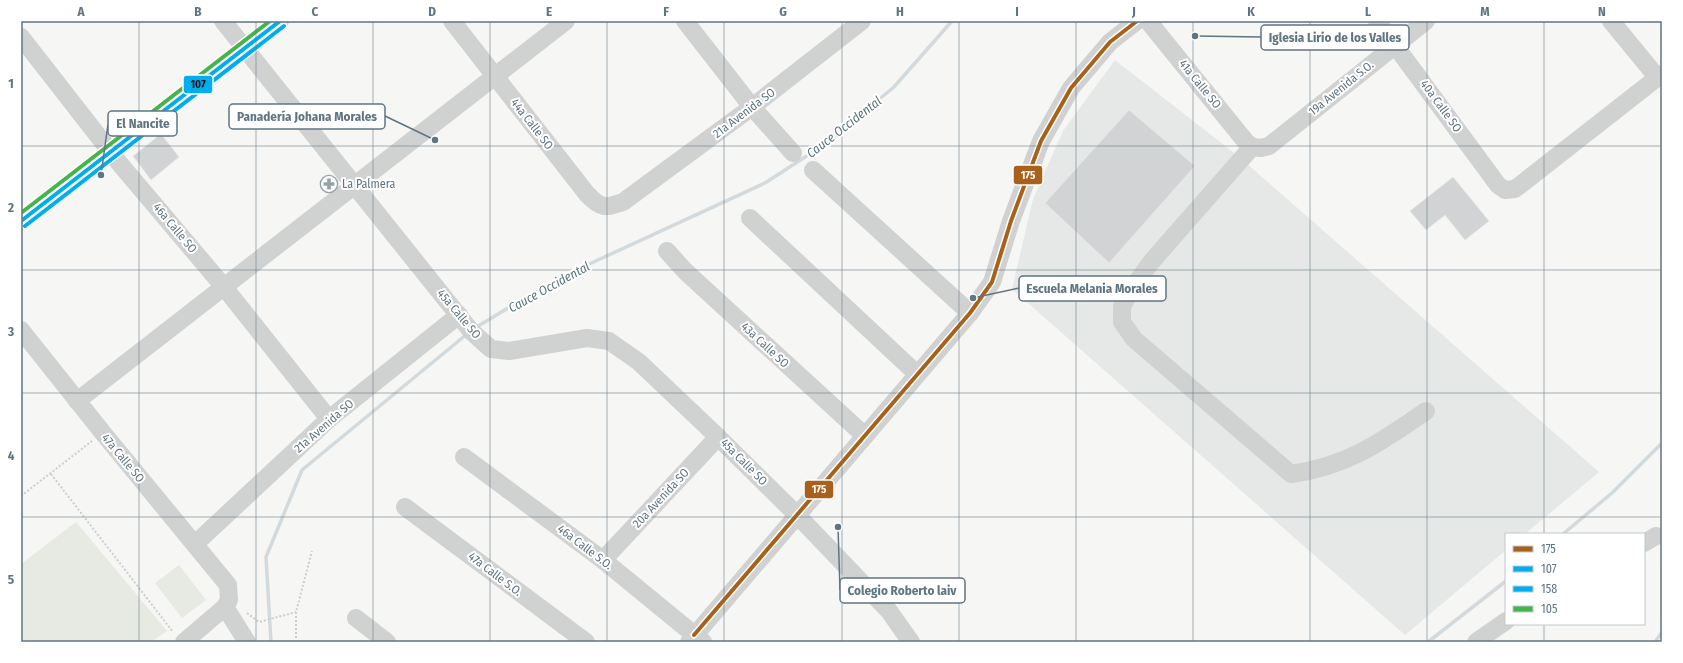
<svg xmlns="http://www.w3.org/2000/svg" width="1683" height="663" font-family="'Fira Sans Condensed',sans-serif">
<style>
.built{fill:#e5e8e7}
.green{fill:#e6eae2}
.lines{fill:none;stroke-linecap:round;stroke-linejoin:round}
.stream{stroke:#d2dadd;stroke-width:3.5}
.building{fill:#d2d3d4;stroke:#e6e6e4}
.path{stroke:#cccecf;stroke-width:2;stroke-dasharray:2 2;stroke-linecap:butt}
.minor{stroke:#d0d1d1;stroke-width:18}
.bus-1-casing{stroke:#fff;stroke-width:7}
.bus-2-casing{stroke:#fff;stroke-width:7}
.bus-3-casing{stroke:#fff;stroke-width:7}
.bus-4-casing{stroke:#fff;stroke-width:7}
.bus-1{stroke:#a8611a;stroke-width:4}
.bus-2{stroke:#00adee;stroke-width:4}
.bus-3{stroke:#00adee;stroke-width:4}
.bus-4{stroke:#45b549;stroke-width:4}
.grid{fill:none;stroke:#5f7582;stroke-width:1;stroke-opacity:0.55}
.labels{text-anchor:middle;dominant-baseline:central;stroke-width:4;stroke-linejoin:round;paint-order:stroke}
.street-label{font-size:12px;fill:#5f7582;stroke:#fff}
.poi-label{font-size:12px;fill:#5f7582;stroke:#fff;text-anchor:start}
.water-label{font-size:13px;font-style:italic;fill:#5a767d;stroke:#fff}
.leader{fill:none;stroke:#5f7582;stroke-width:1.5}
.callout-dot{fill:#5f7582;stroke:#fff;stroke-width:1.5}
.callout{fill:#fff;stroke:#5f7582;stroke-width:1.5}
.callout-label{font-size:13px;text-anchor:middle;font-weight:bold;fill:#5f7582}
.line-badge{stroke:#fff;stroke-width:1.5}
.badge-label{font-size:11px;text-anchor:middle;font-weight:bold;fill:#fff}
.pale-badge-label{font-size:11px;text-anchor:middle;font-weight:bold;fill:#111}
.neatline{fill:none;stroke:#5f7582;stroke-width:1.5}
.grid-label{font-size:13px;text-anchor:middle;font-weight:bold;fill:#5f7582}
</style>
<rect width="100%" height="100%" fill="#f6f6f4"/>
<path class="built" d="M 1115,60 L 1238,156 L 1599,472 L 1525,534 L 1506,534 L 1506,550 L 1405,635 L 1012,289 L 1033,199 L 1063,131 Z"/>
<g class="green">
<path d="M 76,522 L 167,631 L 151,642 L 21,642 L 21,564 Z"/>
<path d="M 179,565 L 206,600 L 182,618 L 155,583 Z"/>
</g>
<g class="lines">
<g class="stream">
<path d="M 475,328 L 518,302 L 585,266 L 765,183 L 825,144 L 894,87 L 952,21"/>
<path d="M 1563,534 L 1612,493 L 1662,443"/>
<path d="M 271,642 L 266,557 L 302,470 L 467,334"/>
<path d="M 1428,642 L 1506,581"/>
<path d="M 1655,642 L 1662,632"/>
</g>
</g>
<g class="building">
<path d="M 1129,110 L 1195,166 L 1109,263 L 1045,203 Z"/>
<path d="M 161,134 L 179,157 L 151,180 L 133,156 Z"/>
<path d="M 1453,177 L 1489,221 L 1465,240 L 1445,215 L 1426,230 L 1410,211 Z"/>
</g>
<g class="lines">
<g class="path">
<path d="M 51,474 L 173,632"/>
<path d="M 21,496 L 92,441"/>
<path d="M 247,613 L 259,622 L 296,612"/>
<path d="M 296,642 L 296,612 L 312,551"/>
</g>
<g class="minor">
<path d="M 223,21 L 471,331 L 491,349 L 509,351 L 587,338 L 609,341 L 639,362 L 718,437 L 798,516 L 889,611 L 911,642"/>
<path d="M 452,21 L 587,194 C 601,209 605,208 623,202 L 752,107 L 862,21"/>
<path d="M 685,21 L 752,107 L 793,153"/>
<path d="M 1148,21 L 1246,142 L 1252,147"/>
<path d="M 1377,21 L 1498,185 L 1505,190 L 1515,189 L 1662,74"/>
<path d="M 1611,21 L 1657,77"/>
<path d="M 21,37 L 120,164 L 224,287 L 329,419"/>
<path d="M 1252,147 L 1152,261 L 1130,291 L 1122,307 L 1122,322 L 1134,339 L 1291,474 C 1348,466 1381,442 1426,411"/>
<path d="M 1252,147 L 1261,148 L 1269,146 L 1426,21"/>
<path d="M 813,170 L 970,313"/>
<path d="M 750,218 L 917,374"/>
<path d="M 21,221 L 280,21"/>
<path d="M 667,251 L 685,271 L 865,436"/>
<path d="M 21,330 L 103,433 L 228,585 L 229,600 L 225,607 L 184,642"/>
<path d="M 77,401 L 566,21"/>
<path d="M 464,457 L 603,560 L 703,642"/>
<path d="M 405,507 L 586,642"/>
<path d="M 1644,543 L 1656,536"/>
<path d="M 195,544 L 329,419 L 459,315"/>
<path d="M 603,560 L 718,437"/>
<path d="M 225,607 L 247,642"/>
<path d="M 356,618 L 387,642"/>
<path d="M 689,642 L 970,313 L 992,282 L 1011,221 L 1041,141 L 1071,88 L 1110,42 L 1137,21"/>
<path d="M 1476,642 L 1506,621"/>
</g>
<defs>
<path id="bus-1" d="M 694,635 L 970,313 L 992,282 L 1011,221 L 1041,141 L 1071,88 L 1110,42 L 1137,21"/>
<path id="bus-2" d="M 21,221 L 280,21"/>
<path id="bus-3" d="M 25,226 L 284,26"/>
<path id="bus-4" d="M 21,213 L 270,21"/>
</defs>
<use href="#bus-1" class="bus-1-casing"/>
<use href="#bus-2" class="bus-2-casing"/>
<use href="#bus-3" class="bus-3-casing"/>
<use href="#bus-4" class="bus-4-casing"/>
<use href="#bus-1" class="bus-1"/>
<use href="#bus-2" class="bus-2"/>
<use href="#bus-3" class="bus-3"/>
<use href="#bus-4" class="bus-4"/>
</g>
<path class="grid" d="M 139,21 L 139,642M 256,21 L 256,642M 373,21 L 373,642M 490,21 L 490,642M 607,21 L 607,642M 724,21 L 724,642M 842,21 L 842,642M 959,21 L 959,642M 1076,21 L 1076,642M 1193,21 L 1193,642M 1310,21 L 1310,642M 1427,21 L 1427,642M 1544,21 L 1544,534M 21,146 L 1662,146M 21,270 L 1662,270M 21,393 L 1662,393M 21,517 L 1662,517M 1544,624 L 1544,642"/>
<defs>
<symbol id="pharmacy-ring" viewBox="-11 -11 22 22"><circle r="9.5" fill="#fff" stroke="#94a2aa" stroke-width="1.5"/><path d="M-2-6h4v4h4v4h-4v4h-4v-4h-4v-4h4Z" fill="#94a2aa"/></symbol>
</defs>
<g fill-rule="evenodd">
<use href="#pharmacy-ring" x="319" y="174" width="20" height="20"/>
</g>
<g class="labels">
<g class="street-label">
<text transform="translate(1200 84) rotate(51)">41a Calle SO</text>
<text transform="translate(1341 88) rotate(-39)">19a Avenida S.O.</text>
<text transform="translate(1441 106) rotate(54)">40a Calle SO</text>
<text transform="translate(744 113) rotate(-37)">21a Avenida SO</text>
<text transform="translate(532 124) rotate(52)">44a Calle SO</text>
<text transform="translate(175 228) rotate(50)">46a Calle SO</text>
<text transform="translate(459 314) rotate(50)">45a Calle SO</text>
<text transform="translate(765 345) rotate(43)">43a Calle SO</text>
<text transform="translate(324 426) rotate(-41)">21a Avenida SO</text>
<text transform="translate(123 458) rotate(50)">47a Calle SO</text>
<text transform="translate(744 462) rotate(45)">45a Calle SO</text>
<text transform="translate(661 498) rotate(-47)">20a Avenida SO</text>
<text transform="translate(585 547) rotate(37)">46a Calle S.O.</text>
<text transform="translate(495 574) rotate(37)">47a Calle S.O.</text>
</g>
<g class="poi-label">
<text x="342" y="184">La Palmera</text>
</g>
<g class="water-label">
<text transform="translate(844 127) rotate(-38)">Cauce Occidental</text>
<text transform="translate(549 287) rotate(-29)">Cauce Occidental</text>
</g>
</g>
<path class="leader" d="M1195 36L1261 37M435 140L385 116M101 175L108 124M973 298L1019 288M838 527L840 590"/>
<g class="callout-dot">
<circle cx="1195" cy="36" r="4"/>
<circle cx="435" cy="140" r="4"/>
<circle cx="101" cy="175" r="4"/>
<circle cx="973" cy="298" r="4"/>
<circle cx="838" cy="527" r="4"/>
</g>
<g class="callout">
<rect x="1261" y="25" width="148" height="25" rx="4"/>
<rect x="229" y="104" width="156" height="25" rx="4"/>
<rect x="108" y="111" width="69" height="25" rx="4"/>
<rect x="1019" y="276" width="147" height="25" rx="4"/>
<rect x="840" y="578" width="125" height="25" rx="4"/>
</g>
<g class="callout-label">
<text x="1335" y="42">Iglesia Lirio de los Valles</text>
<text x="307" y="121">Panadería Johana Morales</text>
<text x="143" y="128">El Nancite</text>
<text x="1092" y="293">Escuela Melania Morales</text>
<text x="902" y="595">Colegio Roberto laiv</text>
</g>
<g class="line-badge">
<rect x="183" y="75" width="30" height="19" rx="4" fill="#00adee"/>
<rect x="1013" y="165" width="30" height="20" rx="4" fill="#a8611a"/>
<rect x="804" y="480" width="30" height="19" rx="4" fill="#a8611a"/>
</g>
<g class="badge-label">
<text x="1028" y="179">175</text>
<text x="819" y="493">175</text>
</g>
<g class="pale-badge-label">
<text x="198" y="88">107</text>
</g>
<rect width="1683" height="663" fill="none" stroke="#ffffff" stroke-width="44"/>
<rect x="1505" y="533" width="140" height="92" fill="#ffffff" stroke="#bfc8cd"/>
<rect x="1513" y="546" width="20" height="6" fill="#a8611a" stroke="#bfc8cd"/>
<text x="1541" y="553" font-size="12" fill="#5f7582">175</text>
<rect x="1513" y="566" width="20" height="6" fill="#00adee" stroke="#bfc8cd"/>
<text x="1541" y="573" font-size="12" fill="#5f7582">107</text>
<rect x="1513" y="586" width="20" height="6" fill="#00adee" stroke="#bfc8cd"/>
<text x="1541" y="593" font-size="12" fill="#5f7582">158</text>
<rect x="1513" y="606" width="20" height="6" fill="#45b549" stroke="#bfc8cd"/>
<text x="1541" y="613" font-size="12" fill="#5f7582">105</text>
<rect x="22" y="22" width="1639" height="619" class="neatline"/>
<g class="grid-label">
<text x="81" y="16">A</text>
<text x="198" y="16">B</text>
<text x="315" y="16">C</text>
<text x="432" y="16">D</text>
<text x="549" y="16">E</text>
<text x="666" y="16">F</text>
<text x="783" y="16">G</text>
<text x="900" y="16">H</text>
<text x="1017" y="16">I</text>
<text x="1134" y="16">J</text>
<text x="1251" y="16">K</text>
<text x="1368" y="16">L</text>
<text x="1485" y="16">M</text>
<text x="1602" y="16">N</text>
<text x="11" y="88">1</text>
<text x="11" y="212">2</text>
<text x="11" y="336">3</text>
<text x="11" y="460">4</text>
<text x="11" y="584">5</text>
</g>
</svg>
